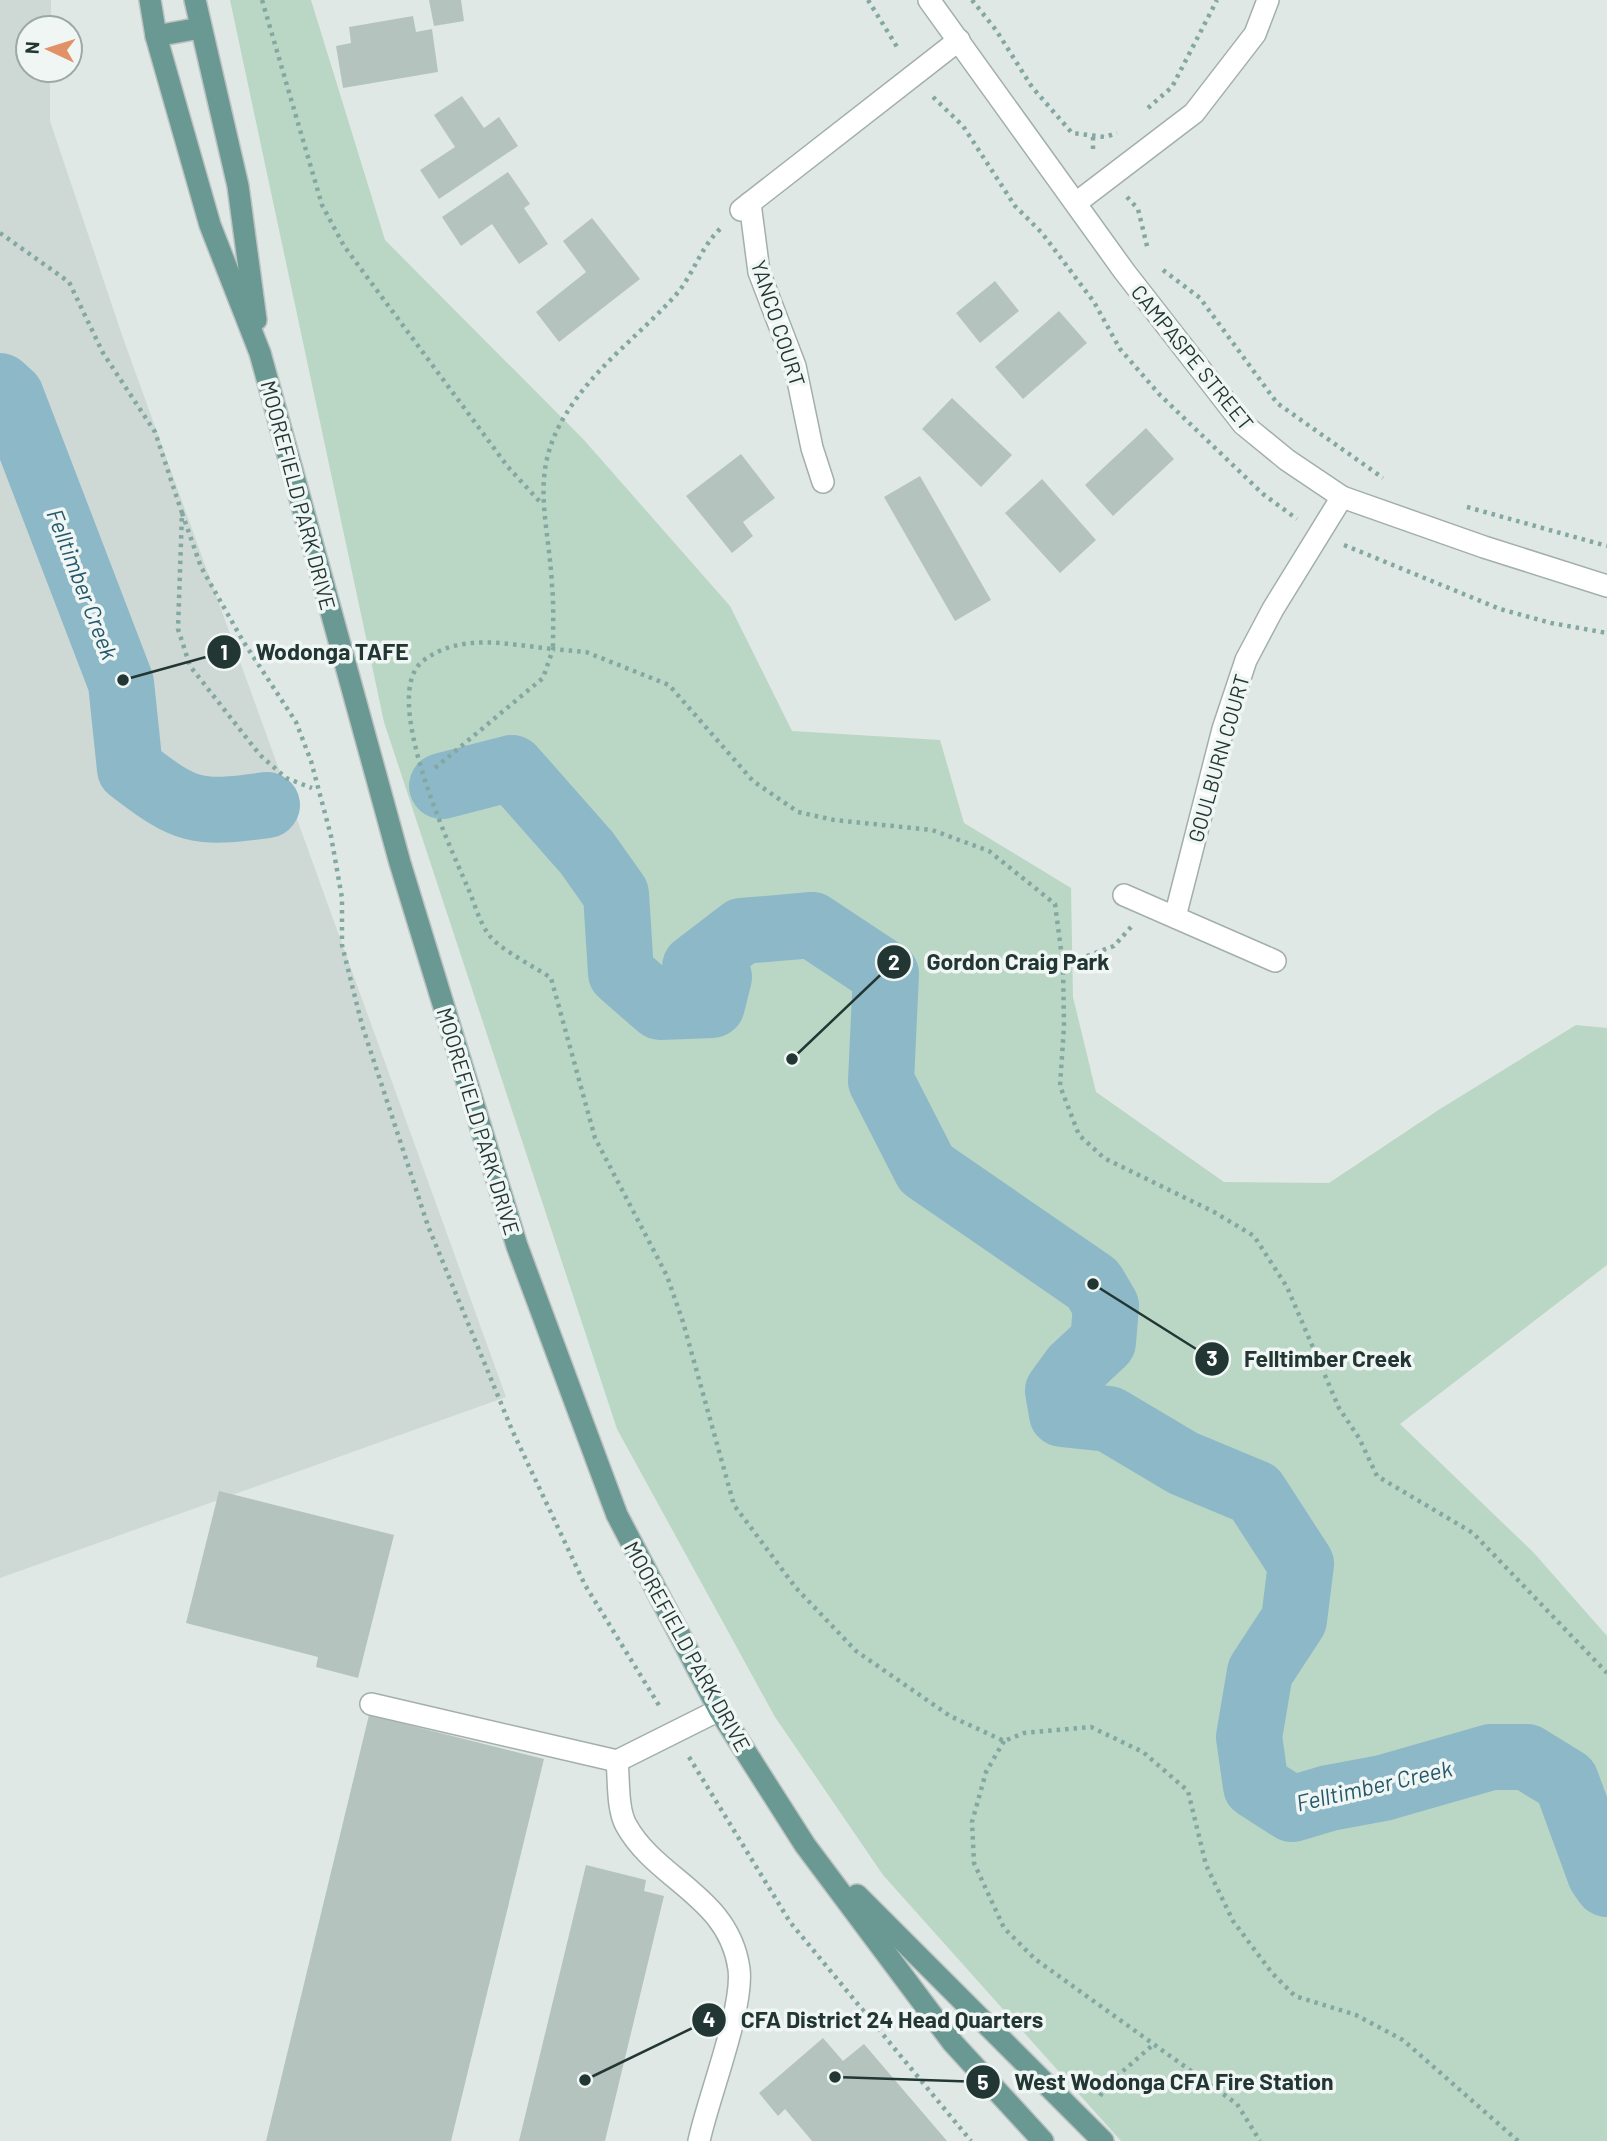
<svg xmlns="http://www.w3.org/2000/svg" width="1607" height="2141" font-family="Barlow,sans-serif">
<style>
.built{fill:#ced8d4}
.green{fill:#bad7c5}
.lines{fill:none;stroke-linecap:round;stroke-linejoin:round}
.river{stroke:#8db8c8;stroke-width:66}
.building{fill:#b5c3bf}
.minor-casing{stroke:#a3afac;stroke-width:24}
.major-casing{stroke:#bdc3c2;stroke-width:24}
.path{stroke:#83a8a1;stroke-width:4.5;stroke-dasharray:3.5 5;stroke-linecap:butt}
.minor{stroke:#fff;stroke-width:21}
.major{stroke:#699992;stroke-width:21}
.labels{text-anchor:middle;dominant-baseline:central;stroke-width:7;stroke-linejoin:round;paint-order:stroke}
.street-label{font-size:21px;fill:#223633;stroke:#eff6f3}
.water-label{font-size:23px;font-style:italic;fill:#24576b;stroke:#eff6f3}
.leader{fill:none;stroke:#223633;stroke-width:2.5}
.callout-dot{fill:#223633;stroke:#eff6f3;stroke-width:2.5}
.mark-label{font-size:21px;text-anchor:middle;font-weight:bold;fill:#fff}
.callout-label{font-size:23px;text-anchor:middle;font-weight:bold;fill:#223633;stroke:#eff6f3;stroke-width:7;stroke-linejoin:round;paint-order:stroke}
</style>
<rect width="100%" height="100%" fill="#dfe8e5"/>
<path class="built" d="M 0,0 L 51,0 L 51,28 L 28,28 L 28,70 L 50,70 L 50,121 L 123,338 L 506,1397 L 0,1578 Z"/>
<path class="green" d="M 230,0 L 311,0 L 385,240 L 584,440 L 730,606 L 792,731 L 940,740 L 964,823 L 1071,888 L 1073,997 L 1096,1092 L 1224,1182 L 1329,1183 L 1440,1109 L 1576,1025 L 1607,1028 L 1607,1265 L 1400,1424 L 1534,1553 L 1607,1636 L 1607,2141 L 1121,2141 L 883,1875 L 775,1717 L 617,1429 L 384,722 Z"/>
<g class="lines">
<g class="river">
<path d="M 0,386 L 11,396 L 121,683 L 130,769 C 186,812 196,815 267,805"/>
<path d="M 442,786 L 512,768 L 587,853 L 616,894 L 621,973 L 660,1007 L 712,1005 L 719,977 L 695,967 L 742,931 L 812,925 L 886,974 L 881,1081 L 926,1169 L 1093,1284 L 1106,1306 L 1103,1342 L 1074,1369 L 1058,1391 L 1062,1414 L 1109,1419 L 1183,1463 L 1255,1493 L 1301,1564 L 1294,1620 L 1260,1672 L 1249,1737 L 1256,1786 L 1292,1809 L 1329,1798 L 1383,1788 L 1491,1757 L 1527,1757 L 1566,1781 L 1600,1874 L 1607,1884"/>
</g>
</g>
<g class="building">
<path d="M 429,0 L 461,0 L 464,21 L 434,26 Z"/>
<path d="M 413,16 L 416,32 L 432,29 L 438,72 L 343,88 L 336,46 L 351,43 L 349,27 Z"/>
<path d="M 462,96 L 484,128 L 499,117 L 518,146 L 439,199 L 420,170 L 455,147 L 434,115 Z"/>
<path d="M 508,172 L 530,204 L 524,208 L 548,244 L 519,264 L 492,224 L 461,246 L 442,217 Z"/>
<path d="M 592,218 L 640,279 L 559,342 L 536,312 L 586,272 L 563,241 Z"/>
<path d="M 995,281 L 1019,311 L 980,343 L 956,313 Z"/>
<path d="M 1059,311 L 1087,343 L 1023,399 L 995,367 Z"/>
<path d="M 952,398 L 1012,455 L 981,487 L 922,429 Z"/>
<path d="M 1146,428 L 1174,459 L 1113,516 L 1085,485 Z"/>
<path d="M 741,454 L 775,498 L 743,522 L 753,536 L 732,553 L 686,496 Z"/>
<path d="M 920,476 L 991,600 L 955,621 L 884,497 Z"/>
<path d="M 1042,479 L 1096,540 L 1060,573 L 1005,513 Z"/>
<path d="M 219,1491 L 394,1535 L 358,1678 L 316,1667 L 318,1657 L 186,1623 Z"/>
<path d="M 369,1715 L 544,1759 L 451,2141 L 266,2141 Z"/>
<path d="M 586,1865 L 646,1880 L 644,1891 L 664,1896 L 605,2141 L 519,2141 Z"/>
<path d="M 823,2038 L 843,2061 L 864,2044 L 947,2141 L 812,2141 L 785,2109 L 778,2116 L 759,2093 Z"/>
</g>
<g class="lines">
<defs>
<g id="minor">
<path d="M 929,0 L 1124,271 L 1243,424 L 1287,460 L 1342,497 L 1484,547 L 1607,586"/>
<path d="M 750,203 L 759,272 L 795,366 L 812,448 L 823,482"/>
<path d="M 1076,203 L 1194,113 L 1255,34 L 1268,0"/>
<path d="M 741,210 L 959,40"/>
<path d="M 1124,895 L 1275,961"/>
<path d="M 1175,917 L 1223,729 L 1246,660 L 1273,609 L 1342,497"/>
<path d="M 371,1704 L 617,1761"/>
<path d="M 699,2141 C 708,2098 744,2008 739,1969 C 729,1896 656,1880 626,1825 C 617,1809 619,1779 617,1761 L 719,1710"/>
</g>
<g id="major">
<path d="M 150,0 L 156,36 L 210,225 L 260,353 L 400,863 L 517,1246 L 617,1515 L 719,1710 L 805,1845 L 953,2043 L 1043,2141"/>
<path d="M 195,0 L 238,186 L 256,320"/>
<path d="M 156,36 L 200,28"/>
<path d="M 857,1895 L 1103,2141"/>
</g>
</defs>
<use href="#minor" class="minor-casing"/>
<use href="#major" class="major-casing"/>
<g class="path">
<path d="M 262,0 L 322,205 L 344,246 L 508,467 L 541,503"/>
<path d="M 868,0 L 899,50"/>
<path d="M 972,0 L 996,30 L 1032,87 L 1072,133 L 1105,137 L 1117,133"/>
<path d="M 933,97 L 963,126 L 1015,206 L 1042,233 L 1094,302 L 1120,349 L 1160,395 L 1263,494 L 1297,519"/>
<path d="M 1148,108 L 1172,87 L 1217,0"/>
<path d="M 1093,137 L 1093,153"/>
<path d="M 1127,197 L 1138,209 L 1148,250"/>
<path d="M 720,229 C 699,249 693,277 673,298 C 641,333 601,363 574,402 C 526,469 548,512 552,585 C 554,606 553,628 553,649 C 510,645 462,632 424,660 C 378,693 450,846 467,886 C 474,901 479,922 489,935 C 499,949 535,967 551,978 L 595,1138 L 667,1276 L 683,1322 L 734,1505 L 796,1588 L 856,1651 L 950,1716 L 1004,1741 L 1024,1733 L 1091,1727 L 1143,1752 L 1188,1791 L 1206,1865 L 1233,1921 L 1272,1973 L 1295,1996 L 1356,2015 L 1403,2040 L 1518,2141"/>
<path d="M 0,233 L 69,282 L 103,353 L 155,432 L 182,513 L 178,629 L 190,666 L 260,755 L 286,778 L 312,788"/>
<path d="M 1163,270 L 1200,298 L 1277,403 L 1383,478"/>
<path d="M 1467,507 L 1607,546"/>
<path d="M 182,513 L 201,567 L 243,641 L 296,722 L 311,761 L 331,836 L 342,898 L 342,945 L 362,1025 L 428,1226 L 512,1430 L 585,1585 L 660,1707"/>
<path d="M 1344,545 L 1500,609 L 1551,623 L 1607,633"/>
<path d="M 435,768 L 543,678 L 553,649 L 586,652 L 669,685 L 753,781 L 798,812 L 834,820 L 932,830 L 989,851 L 1055,904 L 1063,965 L 1064,1026 L 1060,1086 L 1079,1135 L 1104,1158 L 1214,1212 L 1254,1236 L 1287,1287 L 1339,1408 L 1359,1438 L 1377,1476 L 1473,1533 L 1607,1673"/>
<path d="M 1063,965 L 1114,946 L 1131,927"/>
<path d="M 1004,1741 L 986,1772 L 972,1822 L 974,1863 L 1004,1928 L 1035,1959 L 1237,2104 L 1260,2141"/>
<path d="M 689,1757 L 790,1922 L 971,2141"/>
<path d="M 1100,2096 L 1108,2084 L 1154,2044"/>
</g>
<use href="#minor" class="minor"/>
<use href="#major" class="major"/>
</g>
<g class="labels">
<g class="street-label">
<text transform="translate(779 323) rotate(72)">YANCO COURT</text>
<text transform="translate(1193 357) rotate(51)">CAMPASPE STREET</text>
<text transform="translate(299 495) rotate(75)">MOOREFIELD PARK DRIVE</text>
<text transform="translate(1218 758) rotate(-74)">GOULBURN COURT</text>
<text transform="translate(479 1121) rotate(73)">MOOREFIELD PARK DRIVE</text>
<text transform="translate(688 1646) rotate(61)">MOOREFIELD PARK DRIVE</text>
</g>
<g class="water-label">
<text transform="translate(83 584) rotate(69)">Felltimber Creek</text>
<text transform="translate(1374 1785) rotate(-13)">Felltimber Creek</text>
</g>
</g>
<path class="leader" d="M123 680L224 652M792 1059L894 962M1093 1284L1212 1359M585 2080L709 2020M835 2077L983 2082"/>
<g class="callout-dot">
<circle cx="123" cy="680" r="7"/>
<circle cx="792" cy="1059" r="7"/>
<circle cx="1093" cy="1284" r="7"/>
<circle cx="585" cy="2080" r="7"/>
<circle cx="835" cy="2077" r="7"/>
<circle cx="224" cy="652" r="18"/>
<circle cx="894" cy="962" r="18"/>
<circle cx="1212" cy="1359" r="18"/>
<circle cx="709" cy="2020" r="18"/>
<circle cx="983" cy="2082" r="18"/>
</g>
<g class="mark-label">
<text x="224" y="660">1</text>
<text x="894" y="970">2</text>
<text x="1212" y="1366">3</text>
<text x="709" y="2027">4</text>
<text x="983" y="2090">5</text>
</g>
<g class="callout-label">
<text x="332" y="660">Wodonga TAFE</text>
<text x="1018" y="970">Gordon Craig Park</text>
<text x="1328" y="1367">Felltimber Creek</text>
<text x="892" y="2028">CFA District 24 Head Quarters</text>
<text x="1174" y="2090">West Wodonga CFA Fire Station</text>
</g>
<g transform="translate(49 49) rotate(274)"><circle r="33" fill="#eff6f3" stroke="#9da9a6" stroke-width="2"/>
<path d="M0-5L12 26L0 18L-12 26Z" fill="#e19165"/>
<text y="-10" font-size="19" font-weight="bold" text-anchor="middle" fill="#223633">N</text>
</g>
</svg>
